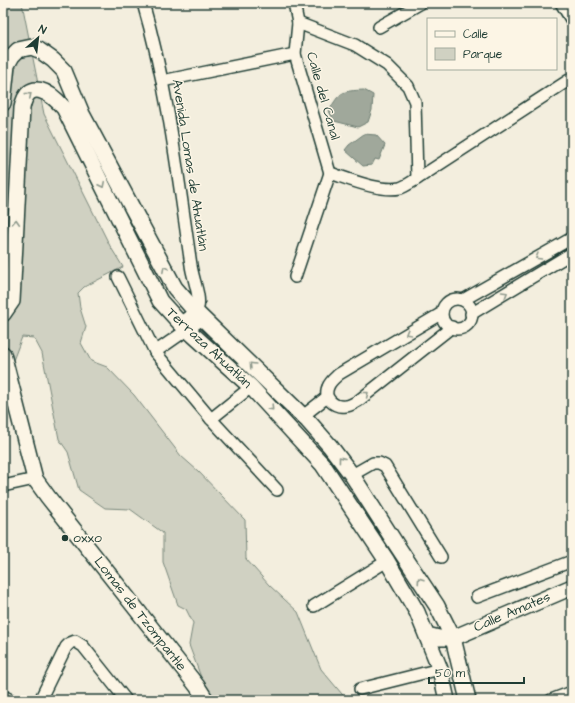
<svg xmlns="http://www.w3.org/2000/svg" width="575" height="703" font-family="'Architects Daughter',sans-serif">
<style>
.green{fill:#d0d1c2;stroke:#78877b}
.water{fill:#a0a89b;stroke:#6c7d72}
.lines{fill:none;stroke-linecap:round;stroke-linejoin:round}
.street-casing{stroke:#1f3d34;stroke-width:14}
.secondary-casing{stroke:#1f3d34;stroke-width:18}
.street{stroke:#fcf5e5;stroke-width:11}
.secondary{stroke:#fcf5e5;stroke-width:15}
.oneway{stroke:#8e998c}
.poi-dot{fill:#1f3d34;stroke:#fcf5e5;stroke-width:1.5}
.labels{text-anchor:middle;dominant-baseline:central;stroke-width:3;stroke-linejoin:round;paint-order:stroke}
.street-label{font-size:14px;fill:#1f3d34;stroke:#fcf5e5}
.poi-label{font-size:14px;fill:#1f3d34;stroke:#fcf5e5;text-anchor:start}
</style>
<rect width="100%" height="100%" fill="#f3eede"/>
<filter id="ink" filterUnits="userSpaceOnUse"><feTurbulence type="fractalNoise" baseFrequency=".025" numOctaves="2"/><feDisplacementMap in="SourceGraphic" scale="8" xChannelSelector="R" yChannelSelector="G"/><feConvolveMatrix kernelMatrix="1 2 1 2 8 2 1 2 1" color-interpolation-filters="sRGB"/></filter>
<g filter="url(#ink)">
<path class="green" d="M 3,3 L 22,3 L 44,114 L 110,246 L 123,267 L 84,287 L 78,293 L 80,308 L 86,327 L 81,343 L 91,361 L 107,367 L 134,395 L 181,456 L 198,471 L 245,520 L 246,559 L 269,585 L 298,612 L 321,669 L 347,700 L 212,700 L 205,688 L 189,645 L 193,623 L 186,609 L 178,605 L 163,562 L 163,533 L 130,509 L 105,508 L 79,490 L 68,452 L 59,439 L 42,353 L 34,338 L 22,337 L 12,363 L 3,337 Z"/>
<g class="water">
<path d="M 364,90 L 373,95 L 372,110 L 368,122 L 358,127 L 334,121 L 329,111 C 340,91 342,91 364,90 Z"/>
<path d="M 364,134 L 376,135 L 385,145 L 379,160 L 375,159 L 372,165 L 363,166 L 345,150 L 349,145 Z"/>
</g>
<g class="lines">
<defs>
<g id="street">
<path d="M 143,3 C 168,88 178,177 191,265 C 192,276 201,297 198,307 C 195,313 185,319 180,323"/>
<path d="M 294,3 L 298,23 L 295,54 L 330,173"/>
<path d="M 561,3 L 572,21"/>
<path d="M 298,23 L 355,45 L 387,65 L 408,86 L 415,102 L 417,179"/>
<path d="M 379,27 L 421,3"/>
<path d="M 162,81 L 295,54"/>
<path d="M 330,173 C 349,179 379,192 400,188 C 406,186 411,182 417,179 L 572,78"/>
<path d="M 118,277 L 155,352 L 211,419 L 277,490"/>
<path d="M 295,277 L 330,173"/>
<circle cx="457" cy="314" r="15"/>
<path d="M 463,300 L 572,238"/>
<path d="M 442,313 L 339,374 C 335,378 330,381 328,387 C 323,398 334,408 346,406 C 350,406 354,403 358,401 L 452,327"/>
<path d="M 471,314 L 572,253"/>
<path d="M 155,352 L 204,318"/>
<path d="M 303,416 L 327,397"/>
<path d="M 211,419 L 251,387"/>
<path d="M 352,475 L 373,463 L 379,463 L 385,466 L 441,557"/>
<path d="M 3,486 L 35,479"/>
<path d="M 477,597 L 572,561"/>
<path d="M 314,606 L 387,561"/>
<path d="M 360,689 L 440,669"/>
<path d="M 3,696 L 11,700"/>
<path d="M 40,700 L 66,647 L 70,643 L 75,641 L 83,646 L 126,700"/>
<path d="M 551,700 L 572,692"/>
</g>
<g id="secondary">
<path d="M 3,103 L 7,65 L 12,56 L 18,50 L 32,47 L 39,50 L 53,60 L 64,71 L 82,114 L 175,288 L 195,311 L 308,421 L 330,446 L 352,475 L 396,544 L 437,606 L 453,638 L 468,700"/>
<path d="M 3,314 L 12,301 L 22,108 C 28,77 50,92 64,108 L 160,301 L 180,323 L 251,387 L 323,465 L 387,561 L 417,612 L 440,669 L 447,700"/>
<path d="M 3,354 L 35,479 L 48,497 L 197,686 L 206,700"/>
<path d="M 427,635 L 439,638 L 453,638 L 572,587"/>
</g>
</defs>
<use href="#street" class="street-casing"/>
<use href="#secondary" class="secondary-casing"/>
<use href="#street" class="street"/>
<use href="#secondary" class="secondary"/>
</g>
<defs><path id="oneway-chevron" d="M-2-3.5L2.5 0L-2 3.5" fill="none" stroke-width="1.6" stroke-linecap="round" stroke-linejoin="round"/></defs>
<g class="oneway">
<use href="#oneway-chevron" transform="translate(29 95) rotate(-41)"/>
<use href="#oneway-chevron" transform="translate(102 185) rotate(64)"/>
<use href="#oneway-chevron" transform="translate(16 222) rotate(-87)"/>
<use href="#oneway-chevron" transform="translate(538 257) rotate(150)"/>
<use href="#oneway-chevron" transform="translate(165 269) rotate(-118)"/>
<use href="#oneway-chevron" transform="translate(505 294) rotate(-31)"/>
<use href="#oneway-chevron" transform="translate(408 333) rotate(149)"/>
<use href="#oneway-chevron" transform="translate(252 365) rotate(-135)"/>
<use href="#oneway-chevron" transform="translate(366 394) rotate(-38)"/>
<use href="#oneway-chevron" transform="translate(271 408) rotate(47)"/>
<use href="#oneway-chevron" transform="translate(341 459) rotate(-127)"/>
<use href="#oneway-chevron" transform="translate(420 580) rotate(-124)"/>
</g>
</g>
<circle class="poi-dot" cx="65" cy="538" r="4"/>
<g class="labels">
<g class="street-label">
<text transform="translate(323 96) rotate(74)">Calle del Canal</text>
<text transform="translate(190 165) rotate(81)">Avenida Lomas de Ahuatlán</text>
<text transform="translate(209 348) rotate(43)">Terraza Ahuatlán</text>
<text transform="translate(512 612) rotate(-23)">Calle Amates</text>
<text transform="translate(140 614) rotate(52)">Lomas de Tzompantle</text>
</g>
<g class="poi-label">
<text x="73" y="538">oxxo</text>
</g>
</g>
<rect width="575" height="703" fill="none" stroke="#fcf5e5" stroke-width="16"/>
<rect x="8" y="8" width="559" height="687" fill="none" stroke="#1f3d34" stroke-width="1.5" filter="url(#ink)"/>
<rect x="427" y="18" width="130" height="52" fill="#fcf5e5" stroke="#a4ab9e"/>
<rect x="435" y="31" width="20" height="6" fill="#fcf5e5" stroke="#a4ab9e"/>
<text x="463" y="38" font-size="12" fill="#1f3d34">Calle</text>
<rect x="435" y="48" width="20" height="12" fill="#d0d1c2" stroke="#a4ab9e"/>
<text x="463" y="58" font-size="12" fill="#1f3d34">Parque</text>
<g transform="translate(38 38) rotate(28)" stroke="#fcf5e5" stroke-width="3" paint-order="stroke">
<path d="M0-3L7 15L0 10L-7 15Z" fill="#1f3d34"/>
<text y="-6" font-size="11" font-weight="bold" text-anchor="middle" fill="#1f3d34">N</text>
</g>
<path d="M429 677v6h95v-6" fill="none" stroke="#1f3d34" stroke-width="2"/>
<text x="435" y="677" font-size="12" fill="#1f3d34" stroke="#fcf5e5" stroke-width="3" paint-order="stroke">50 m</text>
</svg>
